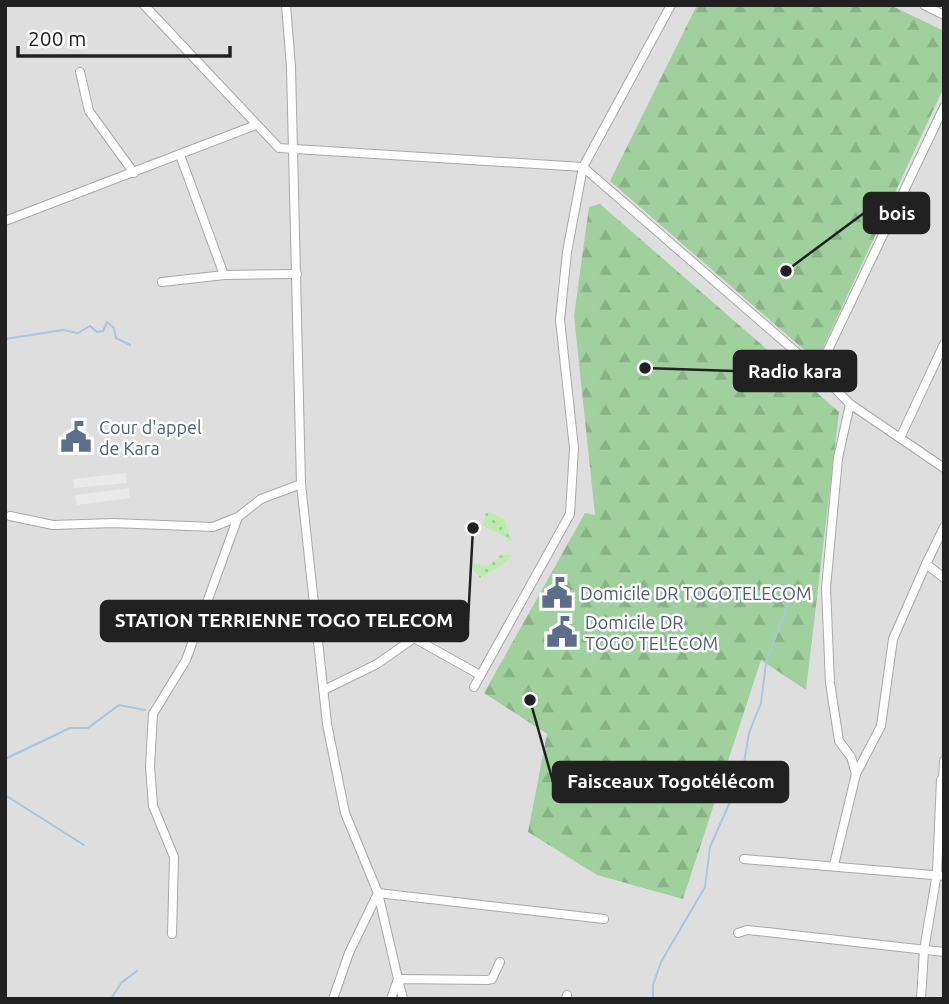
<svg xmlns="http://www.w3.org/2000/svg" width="949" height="1004" font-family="Ubuntu,sans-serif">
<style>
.residential{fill:#dfdede}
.grass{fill:url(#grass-dots)}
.forest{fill:url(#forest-firs)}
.parking{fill:#e9e9e9}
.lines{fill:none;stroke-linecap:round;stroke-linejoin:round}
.stream{stroke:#a9c5df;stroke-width:2}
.minor-casing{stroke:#a8a8a8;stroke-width:10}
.minor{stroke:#fff;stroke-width:8}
.labels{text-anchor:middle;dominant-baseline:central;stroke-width:5;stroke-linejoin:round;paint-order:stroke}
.service-label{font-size:18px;fill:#4e5e75;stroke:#fff;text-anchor:start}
.leader{fill:none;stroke:#212121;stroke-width:2.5}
.callout-dot{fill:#212121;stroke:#fff;stroke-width:2.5}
.callout{fill:#212121;stroke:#212121;stroke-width:2.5}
.callout-label{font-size:19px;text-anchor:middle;font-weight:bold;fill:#fff}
</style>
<defs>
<pattern id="grass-dots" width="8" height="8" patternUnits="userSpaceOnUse" patternTransform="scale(1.75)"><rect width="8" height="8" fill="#bdebaf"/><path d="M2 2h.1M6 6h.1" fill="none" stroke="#a2c996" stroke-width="1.8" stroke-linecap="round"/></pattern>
<pattern id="forest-firs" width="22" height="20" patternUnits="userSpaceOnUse" patternTransform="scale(1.75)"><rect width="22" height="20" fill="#9fd09d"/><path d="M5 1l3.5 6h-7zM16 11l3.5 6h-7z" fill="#89b287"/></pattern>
</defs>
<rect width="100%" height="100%" fill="#f1f1e8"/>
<rect class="residential" x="5" y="5" width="939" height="994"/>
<g class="grass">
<path d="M 487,511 L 504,519 L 512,541 L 506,542 L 507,538 L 482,525 Z"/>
<path d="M 502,554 L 513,555 L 501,566 L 480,578 L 468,563 L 488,566 Z"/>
</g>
<g class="forest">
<path d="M 697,5 L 890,5 L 944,31 L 944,87 L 817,361 L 610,181 Z"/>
<path d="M 600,204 L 839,412 L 806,690 L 761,660 L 683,899 L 597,875 L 528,832 L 547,734 L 484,693 L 585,513 L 595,515 L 574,316 L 589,207 Z"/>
</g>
<g class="parking">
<path d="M 126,473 L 127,483 L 74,488 L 73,479 Z"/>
<path d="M 129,488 L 130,498 L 77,505 L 75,495 Z"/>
</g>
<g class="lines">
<g class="stream">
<path d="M 5,339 L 63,330 L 78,333 L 90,326 L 97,332 L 103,331 L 107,322 L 114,328 L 116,338 L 130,345"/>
<path d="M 5,759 L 70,728 L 88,728 L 119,705 L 145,710"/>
<path d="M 5,795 L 84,845"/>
<path d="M 111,999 L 121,983 L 137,971"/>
<path d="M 653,999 L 653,985 L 661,962 L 705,887 L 710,847 L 742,775 L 749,733 L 761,703 L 766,663 L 791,596 L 784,583"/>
</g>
<defs>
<g id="minor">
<path d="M 144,5 L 279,148 L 583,167 L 818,371 L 850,404 L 944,468"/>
<path d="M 286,5 L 291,67 L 301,484 L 327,724 L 345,813 L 378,893 L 398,979 L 391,999"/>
<path d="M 924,5 L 944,15"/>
<path d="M 80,72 L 89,111 L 134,173"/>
<path d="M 180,155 L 224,275"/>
<path d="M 5,221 L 256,125"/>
<path d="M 162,282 L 224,275 L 297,274"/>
<path d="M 818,371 L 944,107"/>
<path d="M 900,438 L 944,344"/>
<path d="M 10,516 L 53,525 L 113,523 L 213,527 L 238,517 L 261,499 L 301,484"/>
<path d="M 944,527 L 926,564 L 944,578"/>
<path d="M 474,687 L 570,514 L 574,448 L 560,320 L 567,252 L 583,167 L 671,5"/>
<path d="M 326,689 L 377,664 L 414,638 L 480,675"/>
<path d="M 856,774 L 881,726 L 893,639 L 926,564"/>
<path d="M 943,782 L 944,761"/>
<path d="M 744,859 L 944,876"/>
<path d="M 834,865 L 856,774 L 851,757 L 839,741 L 830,683 L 826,588 L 838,458 L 850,404"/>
<path d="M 738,933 L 747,930 L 767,932 L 944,952"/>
<path d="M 172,934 L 174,857 L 153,806 L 150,766 L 153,714 L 186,660 L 238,517"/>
<path d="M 333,999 L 349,953 L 378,893 L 604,919"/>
<path d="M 403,999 L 398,979 L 487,980 L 492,979 L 500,962"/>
<path d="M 566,999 L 567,995"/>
<path d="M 921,999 L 924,950 L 937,873 L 941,780"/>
</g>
</defs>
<use href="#minor" class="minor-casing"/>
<use href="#minor" class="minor"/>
</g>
<defs>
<symbol id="civic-bare" viewBox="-9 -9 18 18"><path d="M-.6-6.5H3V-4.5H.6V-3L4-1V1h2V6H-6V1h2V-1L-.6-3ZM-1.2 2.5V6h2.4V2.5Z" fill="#5c6f8a" stroke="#fff" stroke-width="2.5" paint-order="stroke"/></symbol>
</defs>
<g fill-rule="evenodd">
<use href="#civic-bare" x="54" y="415" width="44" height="44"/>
<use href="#civic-bare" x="535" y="571" width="44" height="44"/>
<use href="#civic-bare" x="540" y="610" width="44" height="44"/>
</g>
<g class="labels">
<g class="service-label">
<text x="99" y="427">Cour d'appel<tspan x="99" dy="21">de Kara</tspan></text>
<text x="580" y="593">Domicile DR TOGOTELECOM</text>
<text x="585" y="622">Domicile DR<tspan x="585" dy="21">TOGO TELECOM</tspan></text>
</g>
</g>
<path class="leader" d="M786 271L864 213M645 368L734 371M473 528L468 621M530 700L553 782"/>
<g class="callout-dot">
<circle cx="786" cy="271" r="7"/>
<circle cx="645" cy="368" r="7"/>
<circle cx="473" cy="528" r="7"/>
<circle cx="530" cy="700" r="7"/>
</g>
<g class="callout">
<rect x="864" y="193" width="65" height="40" rx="7"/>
<rect x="734" y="351" width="122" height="40" rx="7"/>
<rect x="101" y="601" width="367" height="40" rx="7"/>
<rect x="553" y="762" width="235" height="40" rx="7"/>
</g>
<g class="callout-label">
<text x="897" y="220">bois</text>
<text x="795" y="378">Radio kara</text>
<text x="284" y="627">STATION TERRIENNE TOGO TELECOM</text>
<text x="671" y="788">Faisceaux Togotélécom</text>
</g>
<rect width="949" height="1004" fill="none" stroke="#212121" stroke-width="14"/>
<path d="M18 46v10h212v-10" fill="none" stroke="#212121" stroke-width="3.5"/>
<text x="28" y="46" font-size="21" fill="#212121" stroke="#ffffff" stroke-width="5" paint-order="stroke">200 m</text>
</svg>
